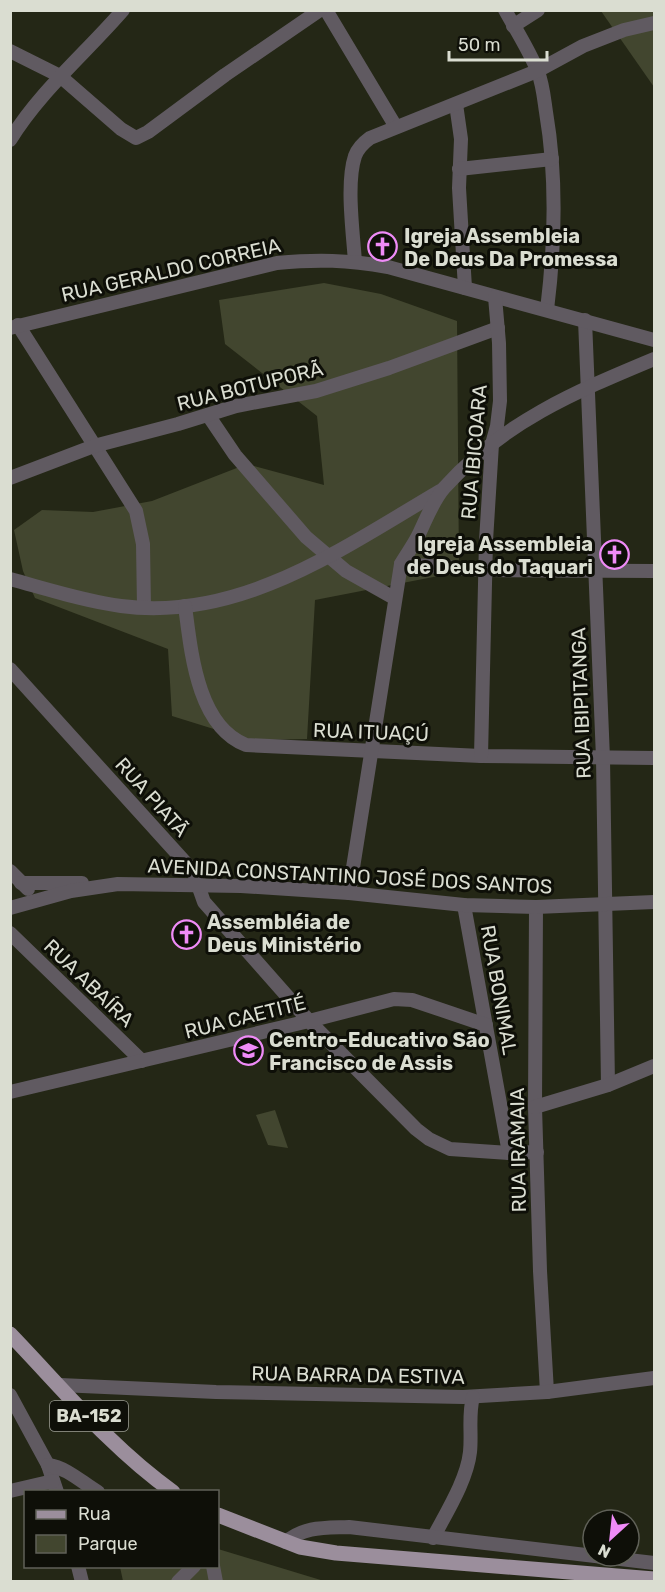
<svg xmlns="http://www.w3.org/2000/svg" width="665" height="1592" font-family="Rubik,sans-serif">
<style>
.green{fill:#42462f}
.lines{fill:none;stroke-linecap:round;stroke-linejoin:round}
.minor{stroke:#605a61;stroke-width:14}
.major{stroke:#9b8e9c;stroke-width:15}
.labels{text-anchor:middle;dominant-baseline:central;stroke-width:6;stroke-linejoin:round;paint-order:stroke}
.shield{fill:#0e0f08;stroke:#9d9f95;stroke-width:1.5}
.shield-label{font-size:18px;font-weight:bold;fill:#daddd1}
.poi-label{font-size:20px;font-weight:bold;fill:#daddd1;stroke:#0e0f08;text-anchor:start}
.street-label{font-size:20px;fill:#daddd1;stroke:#0e0f08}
</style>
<rect width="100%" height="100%" fill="#242716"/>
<g class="green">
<path d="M 601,11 L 654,11 L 654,87 Z"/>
<path d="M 324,283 L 381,294 L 457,321 L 459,572 L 315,600 L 307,739 L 249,740 L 172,716 L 168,649 L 35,598 L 23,571 L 14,530 L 42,510 L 93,512 L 152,501 L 247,464 L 324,485 L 317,416 L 225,344 L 219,300 Z"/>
<path d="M 275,1110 L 288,1148 L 268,1145 L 256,1115 Z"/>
<path d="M 218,1549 L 324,1581 L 123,1581 L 120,1567 L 218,1566 Z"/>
</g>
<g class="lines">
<g class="minor">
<path d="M 326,10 L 396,127"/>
<path d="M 505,10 C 516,30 529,50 538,72 C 543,85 544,99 546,112 C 557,177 555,245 547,310"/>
<path d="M 513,26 L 538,10"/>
<path d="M 10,51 L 60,76 L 121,129 L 136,138 L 148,132 L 225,75 L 320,10"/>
<path d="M 456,104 L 461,139 L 459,188 L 465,288"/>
<path d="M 10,140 C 41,90 85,54 123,10"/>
<path d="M 459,169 L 552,159"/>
<path d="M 355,262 C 353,232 346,183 355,156 C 358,148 363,143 370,138 L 537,71 L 583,46 L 624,30 L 654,23"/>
<path d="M 585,320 L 603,758 L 608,1085"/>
<path d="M 18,325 L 136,511 L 143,544 L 144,607"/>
<path d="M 10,328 L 277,263 C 318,259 347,260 388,267 L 654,340"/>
<path d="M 208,415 L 235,455 L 306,537 L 346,571 L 394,598"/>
<path d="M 10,478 L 94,446 L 178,424 L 236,406 L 316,391 L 389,368 L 498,328"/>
<path d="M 401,564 L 485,570 L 654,571"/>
<path d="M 10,579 C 47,589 84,601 121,606 C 240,622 343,548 440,491"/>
<path d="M 185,606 C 191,651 197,726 246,745 L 481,756 L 654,758"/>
<path d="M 10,669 L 193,871 L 204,902 L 309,1021 L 416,1129 L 429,1139 L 450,1149 L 509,1153 L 537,1152"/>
<path d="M 481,756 L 486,541 L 492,444 L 497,426 L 500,401 L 499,343 L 495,297"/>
<path d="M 10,871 L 28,889"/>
<path d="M 21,883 L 82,883"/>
<path d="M 349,893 L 401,564 C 406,555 413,546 418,536 C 426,520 432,502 444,488 C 503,422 575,392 654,359"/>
<path d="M 464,905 L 509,1153"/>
<path d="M 536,907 L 535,1107 L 540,1271 L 547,1392"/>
<path d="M 10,908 L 71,891 L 118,884 L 241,886 L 349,893 L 464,905 L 536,907 L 654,902"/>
<path d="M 10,933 L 142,1061"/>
<path d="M 10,1092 L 309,1021 L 394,999 L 412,1000 L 486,1025"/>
<path d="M 535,1107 L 608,1085 L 654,1066"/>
<path d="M 60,1385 L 216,1392 L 463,1397 L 547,1392 L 654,1378"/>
<path d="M 10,1395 L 48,1465 L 57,1492"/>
<path d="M 48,1465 C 68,1468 81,1482 98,1492"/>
<path d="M 10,1491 L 53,1481"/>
<path d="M 433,1538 C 446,1513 467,1480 470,1452 C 472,1433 468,1416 473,1397"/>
<path d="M 286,1542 C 304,1526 326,1528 349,1527 L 654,1563"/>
<path d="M 78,1566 L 82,1582"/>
<path d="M 213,1566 L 216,1582"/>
<path d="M 178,1582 L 194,1566"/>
</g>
<g class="major">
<path d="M 10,1334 C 62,1388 111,1448 173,1492"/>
<path d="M 218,1515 L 300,1547 L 336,1553 L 654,1579"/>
</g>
</g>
<defs>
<symbol id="church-ring" viewBox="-11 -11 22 22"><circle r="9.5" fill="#0e0f08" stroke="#ef8bf7" stroke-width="1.5"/><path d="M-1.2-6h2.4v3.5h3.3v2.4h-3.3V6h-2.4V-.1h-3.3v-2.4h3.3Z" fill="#ef8bf7"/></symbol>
<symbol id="school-ring" viewBox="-11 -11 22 22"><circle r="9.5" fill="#0e0f08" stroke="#ef8bf7" stroke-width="1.5"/><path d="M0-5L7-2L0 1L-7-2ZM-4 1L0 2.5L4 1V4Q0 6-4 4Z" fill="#ef8bf7"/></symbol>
</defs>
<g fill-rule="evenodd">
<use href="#church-ring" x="366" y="230" width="33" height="33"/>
<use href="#church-ring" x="598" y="538" width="33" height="33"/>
<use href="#church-ring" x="170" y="918" width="33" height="33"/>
<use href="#school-ring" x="232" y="1034" width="33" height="33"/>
</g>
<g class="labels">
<rect class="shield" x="50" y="1401" width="78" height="30" rx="4.5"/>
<g class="shield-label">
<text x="89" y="1416">BA-152</text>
</g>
<g class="poi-label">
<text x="404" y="236">Igreja Assembleia<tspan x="404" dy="23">De Deus Da Promessa</tspan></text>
<text x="593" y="544" text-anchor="end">Igreja Assembleia<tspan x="593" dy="23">de Deus do Taquari</tspan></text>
<text x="207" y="922">Assembléia de<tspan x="207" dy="23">Deus Ministério</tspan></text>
<text x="269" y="1040">Centro-Educativo São<tspan x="269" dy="23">Francisco de Assis</tspan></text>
</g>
<g class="street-label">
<text transform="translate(171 270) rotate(-13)">RUA GERALDO CORREIA</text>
<text transform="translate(250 386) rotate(-14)">RUA BOTUPORÃ</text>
<text transform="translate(474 452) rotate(-85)">RUA IBICOARA</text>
<text transform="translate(581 703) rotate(-92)">RUA IBIPITANGA</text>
<text transform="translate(371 732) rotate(2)">RUA ITUAÇÚ</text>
<text transform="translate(152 797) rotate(48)">RUA PIATÃ</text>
<text transform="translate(350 876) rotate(3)">AVENIDA CONSTANTINO JOSÉ DOS SANTOS</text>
<text transform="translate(89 983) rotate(44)">RUA ABAÍRA</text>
<text transform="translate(499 990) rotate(80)">RUA BONIMAL</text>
<text transform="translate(245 1017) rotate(-14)">RUA CAETITÉ</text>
<text transform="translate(518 1150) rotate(-91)">RUA IRAMAIA</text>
<text transform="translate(358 1375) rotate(1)">RUA BARRA DA ESTIVA</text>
</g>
</g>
<rect width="665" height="1592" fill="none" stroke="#daddd1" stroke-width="24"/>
<rect x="24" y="1490" width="195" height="78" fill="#0e0f08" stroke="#606158" stroke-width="1.5"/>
<rect x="36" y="1510" width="30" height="9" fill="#9b8e9c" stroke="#606158" stroke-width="1.5"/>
<text x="78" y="1520" font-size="18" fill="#daddd1">Rua</text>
<rect x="36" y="1535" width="30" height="18" fill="#42462f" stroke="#606158" stroke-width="1.5"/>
<text x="78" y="1550" font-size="18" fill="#daddd1">Parque</text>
<g transform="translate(611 1538) rotate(207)"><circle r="28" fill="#0e0f08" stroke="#606158" stroke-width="1.5"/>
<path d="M0-4.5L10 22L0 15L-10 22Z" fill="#ef8bf7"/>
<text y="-9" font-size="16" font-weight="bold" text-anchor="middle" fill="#daddd1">N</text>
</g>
<path d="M449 51v9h98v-9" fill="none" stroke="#daddd1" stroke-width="3"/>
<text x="458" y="51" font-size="18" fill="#daddd1" stroke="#0e0f08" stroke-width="4.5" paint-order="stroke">50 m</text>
</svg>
